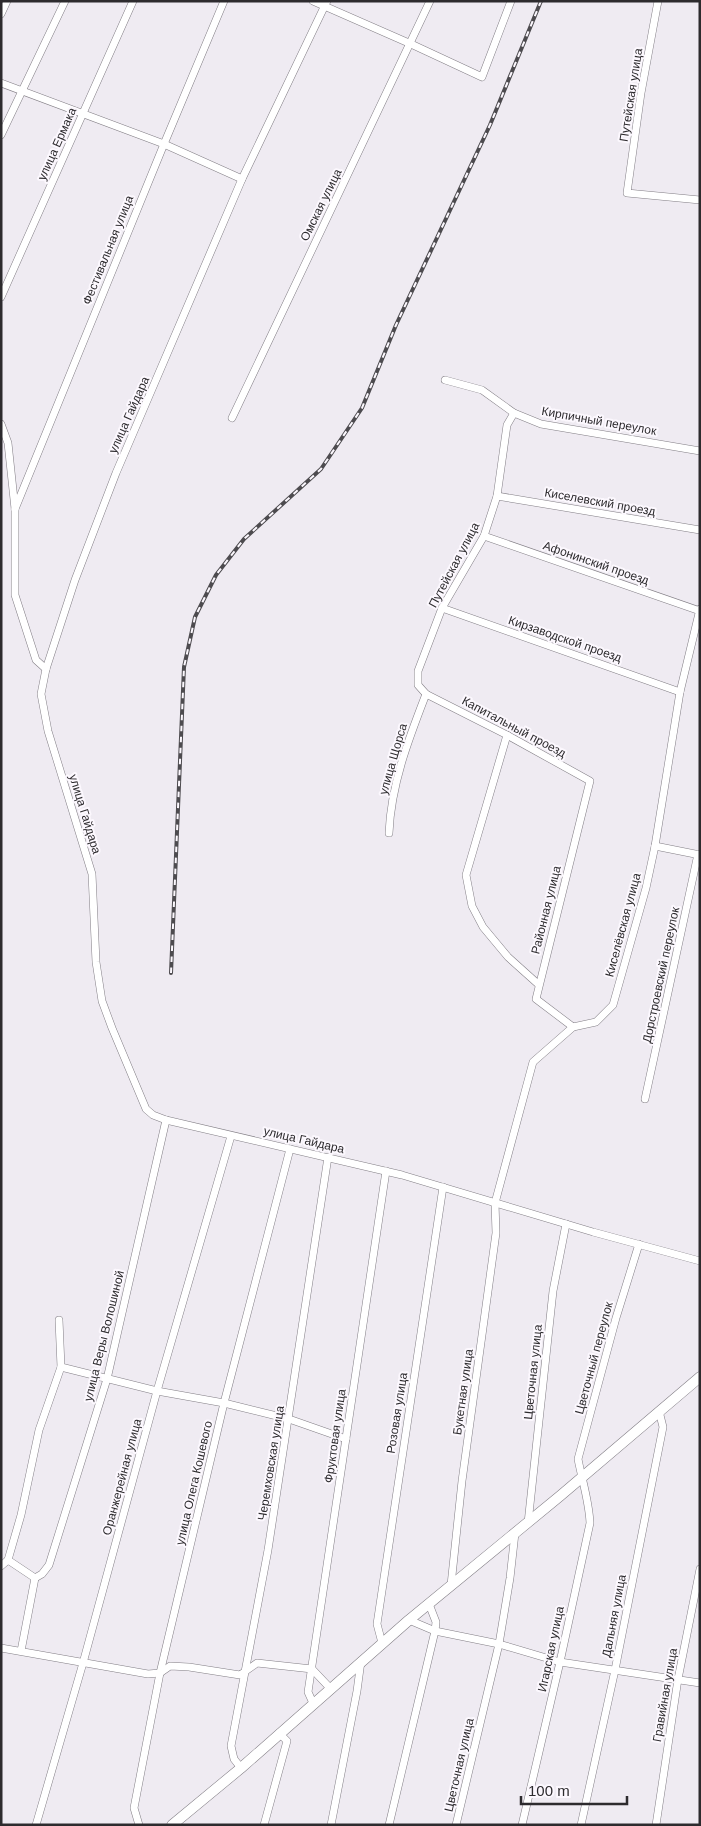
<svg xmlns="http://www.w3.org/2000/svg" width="701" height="1826" font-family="Arial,sans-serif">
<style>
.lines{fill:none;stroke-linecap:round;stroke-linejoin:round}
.street-casing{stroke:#827e85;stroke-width:8}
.secondary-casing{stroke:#827e85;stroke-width:11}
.street{stroke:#fff;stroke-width:7}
.secondary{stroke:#fff;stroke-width:10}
.rail-casing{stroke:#4d4b4f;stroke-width:4}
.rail{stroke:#fcf8fe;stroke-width:2;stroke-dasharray:5.5;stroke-linecap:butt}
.labels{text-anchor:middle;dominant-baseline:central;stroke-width:4;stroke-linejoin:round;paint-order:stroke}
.street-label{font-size:12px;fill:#2d2b2e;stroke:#fcf8fe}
</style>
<rect width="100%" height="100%" fill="#efebf2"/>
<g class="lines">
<defs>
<g id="street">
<path d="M 313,1 L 411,44 L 482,77 L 511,1"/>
<path d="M 327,1 L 242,179 L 116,473 L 75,580 L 46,669 L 41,694 L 48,731 L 92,874 L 96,962 L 102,1001 L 112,1028 L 146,1109 L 153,1115 L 166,1120 L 402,1175 L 593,1232 L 700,1261"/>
<path d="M 658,1 L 641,93 L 627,193 L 700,200"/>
<path d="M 1,14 L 7,1"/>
<path d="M 1,83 L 164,144 L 242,179"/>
<path d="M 1,135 L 65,1"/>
<path d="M 1,297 L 133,1"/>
<path d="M 445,380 L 482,390 L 514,413 L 541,424 L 700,451"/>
<path d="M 514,413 L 507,425 L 497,496 L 484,536 L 442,608 L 418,671 L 418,685 L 426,694 L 507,735 L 590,781 L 536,999 L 573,1027"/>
<path d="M 232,418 L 430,1"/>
<path d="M 1,424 L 8,443 L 15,509 L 15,595 L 36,660 L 46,669"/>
<path d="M 497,496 L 700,530"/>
<path d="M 15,509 L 164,144 L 224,1"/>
<path d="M 484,536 L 700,611"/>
<path d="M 442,608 L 680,692"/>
<path d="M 507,735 L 466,875 L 472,906 L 483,927 L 508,957 L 538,984"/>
<path d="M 389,833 C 391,784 409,738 426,694"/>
<path d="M 655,846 L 700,855"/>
<path d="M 645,1099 L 698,854"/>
<path d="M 59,1320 L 61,1367 L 157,1391 L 224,1403 L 289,1419 L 346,1439"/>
<path d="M 528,1523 L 553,1291 L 566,1224"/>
<path d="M 8,1560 L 35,1578 L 21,1651"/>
<path d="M 1,1566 L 8,1560 L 21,1515 L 39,1430 L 61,1367"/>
<path d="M 35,1578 L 42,1574 L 49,1565 L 107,1379 L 166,1120"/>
<path d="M 451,1585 L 462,1481 L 496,1233 L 495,1203 L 533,1062 L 573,1027 L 596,1022 L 613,1005 L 646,888 L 655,846 L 680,692 L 700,609"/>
<path d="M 409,1620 L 435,1631 L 499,1644 L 560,1662 L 700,1683"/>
<path d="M 382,1643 L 377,1624 L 443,1187"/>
<path d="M 1,1648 L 148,1674 L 160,1673 L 170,1666 L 189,1667 L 240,1675 L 257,1663 L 312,1669 L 330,1688"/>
<path d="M 313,1703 L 308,1692 L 386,1171"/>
<path d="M 241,1768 L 234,1759 L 231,1746 L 268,1550 L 328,1157"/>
<path d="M 36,1825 L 83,1663 L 157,1391 L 231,1136"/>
<path d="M 139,1825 L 134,1808 L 160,1673 L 224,1403 L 290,1149"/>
<path d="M 264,1825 L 287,1741 L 279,1733"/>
<path d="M 331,1825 L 357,1691 L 361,1661"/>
<path d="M 389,1825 L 435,1631 L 436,1622 L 429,1604"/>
<path d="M 456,1825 L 499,1644 L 510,1578 L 515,1533"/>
<path d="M 522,1825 L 560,1662 L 590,1523 C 589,1501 582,1480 578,1459 L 616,1318 L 639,1244"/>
<path d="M 581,1825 L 615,1670 L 663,1427 L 659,1411"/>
<path d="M 656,1825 L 678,1679 L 700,1569"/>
</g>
<path id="secondary" d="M 172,1825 L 241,1768 L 409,1620 L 560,1496 L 700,1377"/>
</defs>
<use href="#street" class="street-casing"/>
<use href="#secondary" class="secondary-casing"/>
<use href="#street" class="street"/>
<use href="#secondary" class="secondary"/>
<defs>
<path id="rail" d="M 171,973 L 184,667 L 195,617 L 216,575 L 244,539 L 321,469 L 362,408 L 396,325 L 490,125 L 541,1"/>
</defs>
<use href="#rail" class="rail-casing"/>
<use href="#rail" class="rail"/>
</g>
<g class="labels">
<g class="street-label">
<text transform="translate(631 95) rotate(-81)">Путейская улица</text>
<text transform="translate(57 144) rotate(-66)">улица Ермака</text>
<text transform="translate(321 205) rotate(-64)">Омская улица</text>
<text transform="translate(108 250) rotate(-68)">Фестивальная улица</text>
<text transform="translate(129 415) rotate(-66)">улица Гайдара</text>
<text transform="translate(599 421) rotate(10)">Кирпичный переулок</text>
<text transform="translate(600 502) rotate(10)">Киселевский проезд</text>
<text transform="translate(596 563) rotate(19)">Афонинский проезд</text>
<text transform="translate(454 565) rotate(-62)">Путейская улица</text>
<text transform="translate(565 639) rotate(19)">Кирзаводской проезд</text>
<text transform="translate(514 727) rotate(28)">Капитальный проезд</text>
<text transform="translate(393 759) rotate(-74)">улица Щорса</text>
<text transform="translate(85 814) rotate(73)">улица Гайдара</text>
<text transform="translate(546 910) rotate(-76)">Районная улица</text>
<text transform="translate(623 925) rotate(-75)">Киселёвская улица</text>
<text transform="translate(661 975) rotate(-78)">Дорстроевский переулок</text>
<text transform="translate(304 1140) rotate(13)">улица Гайдара</text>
<text transform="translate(104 1336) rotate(-76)">улица Веры Волошиной</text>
<text transform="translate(594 1358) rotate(-75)">Цветочный переулок</text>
<text transform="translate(533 1372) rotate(-84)">Цветочная улица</text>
<text transform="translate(463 1392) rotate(-82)">Букетная улица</text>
<text transform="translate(397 1413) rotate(-81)">Розовая улица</text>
<text transform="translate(335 1436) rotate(-82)">Фруктовая улица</text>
<text transform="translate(271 1463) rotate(-81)">Черемховская улица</text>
<text transform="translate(122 1477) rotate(-75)">Оранжерейная улица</text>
<text transform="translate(194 1483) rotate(-77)">улица Олега Кошевого</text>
<text transform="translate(614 1616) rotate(-79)">Дальняя улица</text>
<text transform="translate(551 1649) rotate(-78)">Игарская улица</text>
<text transform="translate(665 1695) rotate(-80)">Гравийная улица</text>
<text transform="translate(459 1765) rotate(-77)">Цветочная улица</text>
</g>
</g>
<rect width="701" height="1826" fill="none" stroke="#2d2b2e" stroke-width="5"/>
<path d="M521 1796v8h106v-8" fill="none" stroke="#2d2b2e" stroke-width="2.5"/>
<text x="528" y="1796" font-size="15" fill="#2d2b2e" stroke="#fcf8fe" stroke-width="4" paint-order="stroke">100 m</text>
</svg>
